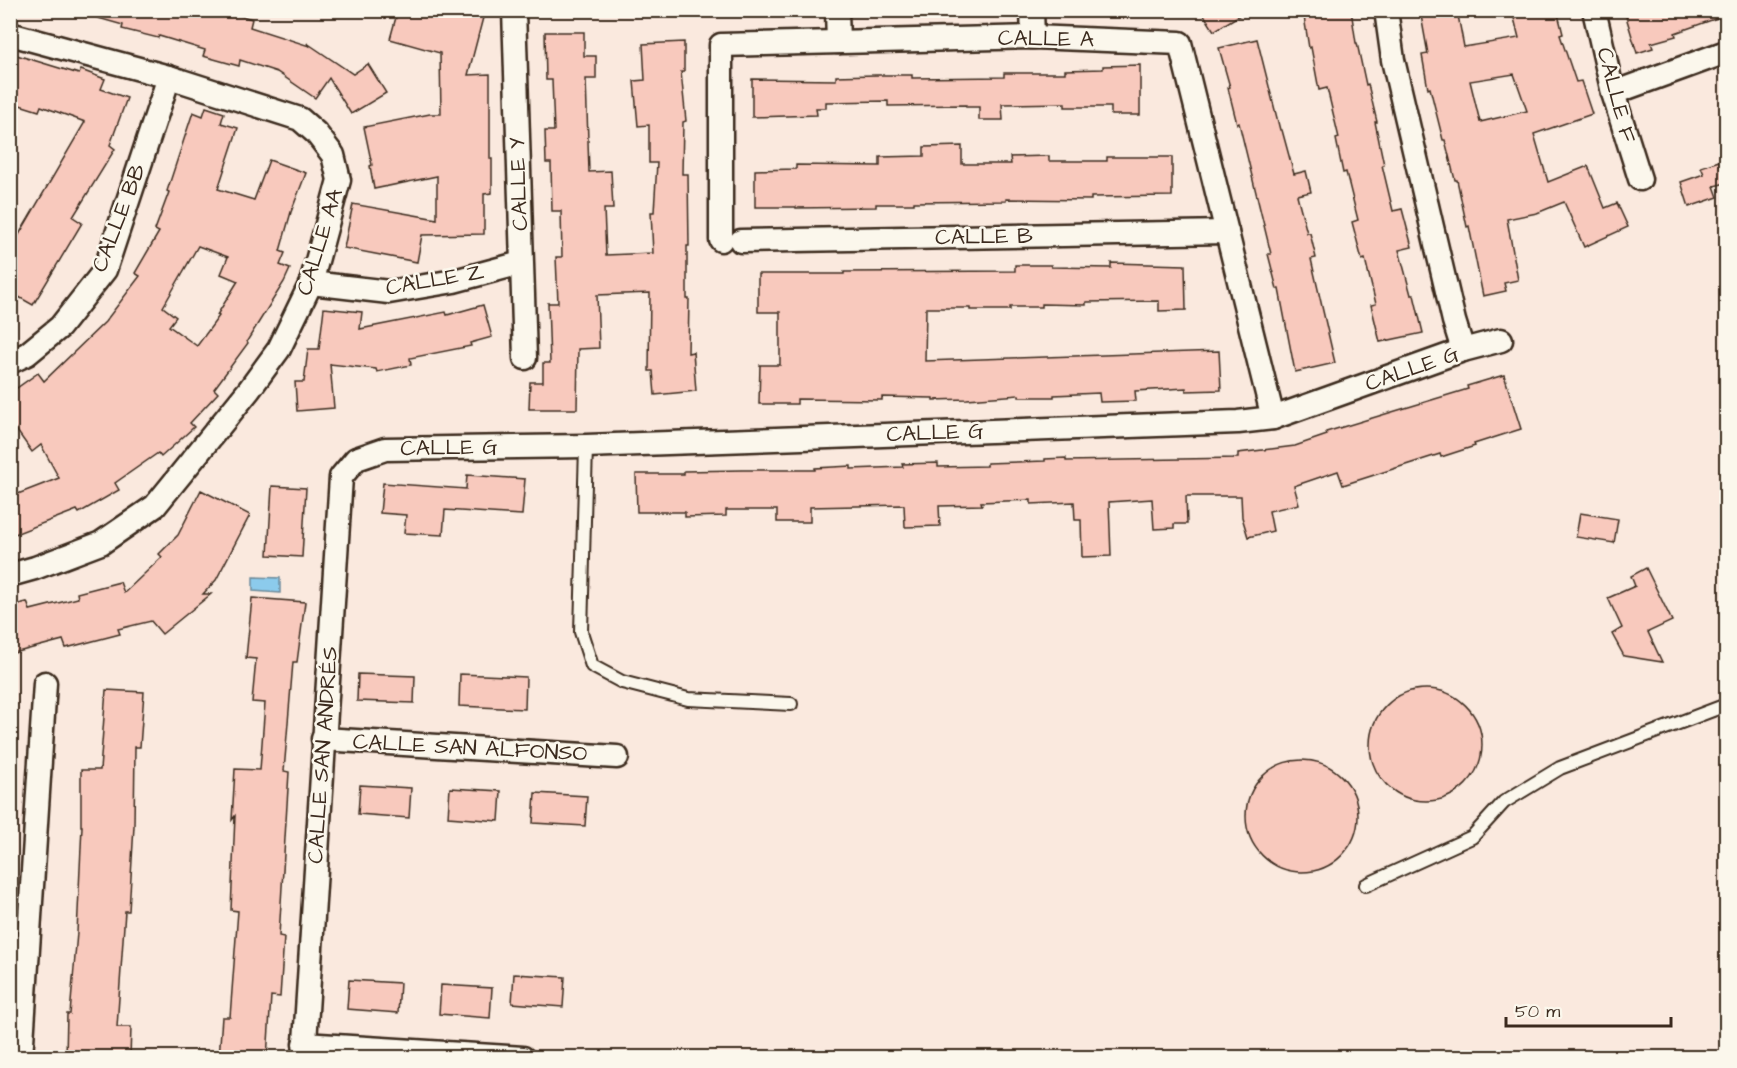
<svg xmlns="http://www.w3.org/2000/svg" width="1737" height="1068" font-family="'Architects Daughter',sans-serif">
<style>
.water{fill:#8ccbec;stroke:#6c8b9a;stroke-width:1.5}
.building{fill:#f8c9bd;stroke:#3b2a1e;stroke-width:1.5;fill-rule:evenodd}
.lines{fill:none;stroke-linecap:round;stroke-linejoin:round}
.service-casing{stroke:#3b2a1e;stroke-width:16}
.minor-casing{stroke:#3b2a1e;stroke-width:27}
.service{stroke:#fbf7ec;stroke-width:12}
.minor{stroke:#fbf7ec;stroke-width:22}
.labels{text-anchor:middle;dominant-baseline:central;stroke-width:5;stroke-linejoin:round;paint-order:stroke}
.street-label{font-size:22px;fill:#3b2a1e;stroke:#fbf7ec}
</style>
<rect width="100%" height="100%" fill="#fae9de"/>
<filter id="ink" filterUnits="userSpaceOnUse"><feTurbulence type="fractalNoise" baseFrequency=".0167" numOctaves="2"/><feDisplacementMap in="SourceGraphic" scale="12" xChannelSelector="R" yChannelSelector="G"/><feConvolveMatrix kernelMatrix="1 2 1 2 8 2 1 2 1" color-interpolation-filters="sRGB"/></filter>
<g filter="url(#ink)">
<path class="water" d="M 253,577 L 280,578 L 280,593 L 253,591 Z"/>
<g class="building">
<path d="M 91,10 L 222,10 L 252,19 L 250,27 L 309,46 L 307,43 L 353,74 L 368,64 L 386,93 L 351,114 L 329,78 L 315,98 L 277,72 L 240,60 L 239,66 L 203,56 L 205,50 L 159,36 L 158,38 L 122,29 L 123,25 L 91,16 Z"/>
<path d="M 398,10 L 485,10 L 468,75 L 490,74 L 490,159 L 492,159 L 492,193 L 484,194 L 484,234 L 422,235 L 417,262 L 344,248 L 353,204 L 437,219 L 437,176 L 374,189 L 370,166 L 372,165 L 364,127 L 430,114 L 441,114 L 440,53 L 390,39 Z"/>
<path d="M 1201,10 L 1248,10 L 1214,31 Z"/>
<path d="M 1303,10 L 1351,10 L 1356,43 L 1357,43 L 1366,85 L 1368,84 L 1377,122 L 1375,122 L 1384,165 L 1382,165 L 1393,211 L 1402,209 L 1412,247 L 1399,250 L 1411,295 L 1414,295 L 1423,333 L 1380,342 L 1371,305 L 1376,304 L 1365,259 L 1362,260 L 1352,222 L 1358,220 L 1346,172 L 1343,173 L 1336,139 L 1339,138 L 1327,88 L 1319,90 L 1311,47 L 1309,48 Z"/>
<path d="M 1420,10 L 1457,10 L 1464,47 L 1519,38 L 1512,10 L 1557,10 L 1563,34 L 1560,35 L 1576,82 L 1581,81 L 1592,114 L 1534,134 L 1548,182 L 1588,166 L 1605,208 L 1617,203 L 1628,227 L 1584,247 L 1564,202 L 1537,213 L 1507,219 L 1518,280 L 1504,283 L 1506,291 L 1483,296 L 1469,226 L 1467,227 L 1457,180 L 1455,180 L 1445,140 L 1443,140 L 1430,88 L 1428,89 L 1422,55 L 1428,54 ZM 1514,74 L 1527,111 L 1480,122 L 1470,81 Z"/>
<path d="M 1624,10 L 1726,10 L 1726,15 L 1675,33 L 1676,36 L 1651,43 L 1653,48 L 1637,53 Z"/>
<path d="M 545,32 L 584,32 L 584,56 L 596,56 L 596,79 L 586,79 L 589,172 L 611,171 L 613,209 L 604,209 L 606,255 L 653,253 L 651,212 L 654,212 L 657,163 L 649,163 L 649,125 L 638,126 L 634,81 L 645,80 L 643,44 L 684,42 L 684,72 L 681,72 L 686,121 L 683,122 L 682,174 L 688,174 L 689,246 L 687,246 L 687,299 L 689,299 L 688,353 L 693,352 L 696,391 L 655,395 L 653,371 L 649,371 L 650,293 L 597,295 L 599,348 L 578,349 L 577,409 L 529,409 L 530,382 L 543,382 L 543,363 L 550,363 L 548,303 L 558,303 L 556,257 L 562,257 L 561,211 L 552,211 L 551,163 L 546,163 L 545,131 L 554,131 L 552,80 L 546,80 Z"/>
<path d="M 1257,39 L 1280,130 L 1282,130 L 1294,174 L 1306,171 L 1311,192 L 1297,195 L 1307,233 L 1310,233 L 1316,258 L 1311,259 L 1335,363 L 1295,372 L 1279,289 L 1277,289 L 1268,254 L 1271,254 L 1239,123 L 1237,124 L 1228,88 L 1230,87 L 1219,48 Z"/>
<path d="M 10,53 L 79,74 L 81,70 L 105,79 L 101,89 L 127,98 L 110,145 L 115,149 L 73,217 L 82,223 L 33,305 L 10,292 L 10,250 L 85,122 L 41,106 L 39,111 L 10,102 Z"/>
<path d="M 1140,65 L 1140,115 L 1111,115 L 1111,107 L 1065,107 L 1065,103 L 1002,104 L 1003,120 L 979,120 L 979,107 L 966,107 L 966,105 L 888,106 L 888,101 L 826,102 L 826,108 L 816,108 L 817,115 L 752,117 L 752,79 L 836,80 L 836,76 L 876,75 L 912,75 L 912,78 L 1004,77 L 1004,73 L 1065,73 L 1065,70 L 1103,69 L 1103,66 Z"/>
<path d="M 206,107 L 224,113 L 221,123 L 238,128 L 218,189 L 254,200 L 269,160 L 306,173 L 291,212 L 280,251 L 285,253 L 280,265 L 290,269 L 284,282 L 247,341 L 248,343 L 214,389 L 218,393 L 190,423 L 194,427 L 161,457 L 158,453 L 115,483 L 119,490 L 79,513 L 77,510 L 10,536 L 10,497 L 59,478 L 41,445 L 32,452 L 10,421 L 10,393 L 38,373 L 44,381 L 105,322 L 140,276 L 135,273 L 159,232 L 155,230 L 169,192 L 167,191 L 193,112 L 203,116 ZM 198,246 L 228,257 L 221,274 L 238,281 L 217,315 L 219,316 L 197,346 L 169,326 L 176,317 L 163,307 Z"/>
<path d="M 962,146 L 962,164 L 1011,164 L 1010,157 L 1049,156 L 1049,161 L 1107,161 L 1107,157 L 1172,157 L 1172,196 L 1091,197 L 1091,200 L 1006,199 L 1006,201 L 914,202 L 914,204 L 876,204 L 876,207 L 796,208 L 796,207 L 755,207 L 755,170 L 796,169 L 796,165 L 880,166 L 880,157 L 924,156 L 924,147 Z"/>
<path d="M 1719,161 L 1726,183 L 1714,186 L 1718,197 L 1689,207 L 1681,182 L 1704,174 L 1701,167 Z"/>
<path d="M 1111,263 L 1185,265 L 1186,310 L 1159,311 L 1159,301 L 1086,302 L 1086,305 L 1042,304 L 1042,307 L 1010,307 L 1010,310 L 970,310 L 970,308 L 926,308 L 925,361 L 1219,351 L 1221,390 L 1186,391 L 1186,388 L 1135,391 L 1136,401 L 1100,402 L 1099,393 L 1054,395 L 1054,397 L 1019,397 L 1019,395 L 967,399 L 933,400 L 933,398 L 882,397 L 882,400 L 797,399 L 797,404 L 759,404 L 760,365 L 780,365 L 780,312 L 758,312 L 758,274 L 844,274 L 844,272 L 1015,271 L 1015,265 L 1051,265 L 1051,267 L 1111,268 Z"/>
<path d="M 483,305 L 492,337 L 470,343 L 471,346 L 410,358 L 411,365 L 377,372 L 376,369 L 330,364 L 334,408 L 297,411 L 295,382 L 304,382 L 308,349 L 319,349 L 324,308 L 362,312 L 360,329 L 446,312 L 447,315 Z"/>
<path d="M 1504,375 L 1521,429 L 1474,444 L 1475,446 L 1441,457 L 1440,454 L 1343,485 L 1338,471 L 1294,486 L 1299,504 L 1269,511 L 1273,531 L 1248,537 L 1242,517 L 1241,496 L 1186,496 L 1187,524 L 1174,524 L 1174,528 L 1154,529 L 1152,499 L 1109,502 L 1111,556 L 1082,557 L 1081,520 L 1075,520 L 1074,502 L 1031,504 L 1031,500 L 981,502 L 982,505 L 939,506 L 940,526 L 905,527 L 904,505 L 810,507 L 810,522 L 777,522 L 777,510 L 726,510 L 726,516 L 685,517 L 685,512 L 637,512 L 636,474 L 684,474 L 684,471 L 743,470 L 815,470 L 815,468 L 851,466 L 851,469 L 903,467 L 902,464 L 938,463 L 938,467 L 987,466 L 987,463 L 1045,461 L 1045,459 L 1066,458 L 1066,461 L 1238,458 L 1238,453 L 1295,446 L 1327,435 L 1326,432 L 1468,389 L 1467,386 Z"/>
<path d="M 467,475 L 525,479 L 522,515 L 445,510 L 443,535 L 404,533 L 406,515 L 380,513 L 383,483 L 466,489 Z"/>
<path d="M 272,486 L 306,488 L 302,557 L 268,555 Z"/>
<path d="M 201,490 L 250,515 L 216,580 L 203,594 L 211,594 L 162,634 L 151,621 L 118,629 L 120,634 L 66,648 L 63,640 L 10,654 L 10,606 L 27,602 L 30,610 L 78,598 L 77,593 L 120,582 L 124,593 L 162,557 L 159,554 L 178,535 Z"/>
<path d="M 1580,513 L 1618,519 L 1614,543 L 1576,537 Z"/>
<path d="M 1646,568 L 1672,621 L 1648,632 L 1662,662 L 1624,656 L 1612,634 L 1622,628 L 1608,598 L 1635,586 L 1631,576 Z"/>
<path d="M 252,598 L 305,602 L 297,662 L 293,662 L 284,771 L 289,772 L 279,936 L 284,937 L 280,997 L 271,996 L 267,1058 L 219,1058 L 222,1017 L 230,1017 L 238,911 L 231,910 L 235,816 L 232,820 L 235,769 L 260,770 L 265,703 L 252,702 L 256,659 L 246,658 Z"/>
<path d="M 358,674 L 415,676 L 414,703 L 357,701 Z"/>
<path d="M 460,674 L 526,677 L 525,709 L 459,706 Z"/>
<circle cx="1426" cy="745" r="56"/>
<path d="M 106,690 L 144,692 L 140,747 L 135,747 L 134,826 L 129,911 L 125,911 L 117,1027 L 131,1027 L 130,1058 L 66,1058 L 67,1014 L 70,1014 L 77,933 L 82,826 L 81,826 L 81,770 L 100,770 Z"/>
<circle cx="1302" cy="816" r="56"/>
<path d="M 360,785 L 411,788 L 409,818 L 358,814 Z"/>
<path d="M 450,788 L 501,791 L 499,821 L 448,817 Z"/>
<path d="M 535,793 L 587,796 L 585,826 L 533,823 Z"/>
<path d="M 514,974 L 565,977 L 563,1007 L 512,1003 Z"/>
<path d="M 349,980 L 400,983 L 398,1013 L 347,1009 Z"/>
<path d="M 441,985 L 492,988 L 490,1018 L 439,1014 Z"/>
</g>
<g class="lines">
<defs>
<g id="service">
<path d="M 586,446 L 581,632 L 592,666 L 622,682 L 688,699 L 791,704"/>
<path d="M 1366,885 L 1472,837 L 1504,802 L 1560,768 L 1726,705"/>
</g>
<g id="minor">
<path d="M 514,10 L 525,358"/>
<path d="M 837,10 L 838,42"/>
<path d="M 1032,10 L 1033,37"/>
<path d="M 1386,10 L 1393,60 L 1454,321 L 1463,350"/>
<path d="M 1594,10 L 1613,93 L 1640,179"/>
<path d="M 10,34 L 169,77 L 300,119 L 316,133 L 333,155 L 339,180 L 311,283 L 279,349 L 249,390 L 155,506 L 101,543 L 35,568 L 10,575"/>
<path d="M 1613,93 L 1726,52"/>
<path d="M 721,240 L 721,45 L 1033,37 L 1180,43 L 1273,418"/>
<path d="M 741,241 L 1227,232"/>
<path d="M 311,283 L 389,292 L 454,281 L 521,263"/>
<path d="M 10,362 L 27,354 L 60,327 L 105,270 L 169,77"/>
<path d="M 323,739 L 617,757"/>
<path d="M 304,1044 L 523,1058"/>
<path d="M 21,1058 L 45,683"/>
<path d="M 304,1058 L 341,477 L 356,459 L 385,449 L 586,446 L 1238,422 L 1273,418 L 1463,350 L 1501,340"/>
</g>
</defs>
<use href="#service" class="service-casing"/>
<use href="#minor" class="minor-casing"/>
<use href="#service" class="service"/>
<use href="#minor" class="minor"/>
</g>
</g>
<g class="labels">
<g class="street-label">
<text transform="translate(1046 39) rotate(1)">CALLE A</text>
<text transform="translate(1616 95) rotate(75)">CALLE F</text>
<text transform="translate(519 184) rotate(-92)">CALLE Y</text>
<text transform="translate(119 218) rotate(-69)">CALLE BB</text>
<text transform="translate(984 237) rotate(-1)">CALLE B</text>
<text transform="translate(320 242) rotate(-73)">CALLE AA</text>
<text transform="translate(435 280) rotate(-10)">CALLE Z</text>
<text transform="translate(1412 369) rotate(-19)">CALLE G</text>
<text transform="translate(935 433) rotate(-2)">CALLE G</text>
<text transform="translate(449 448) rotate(-1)">CALLE G</text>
<text transform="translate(470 748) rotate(3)">CALLE SAN ALFONSO</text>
<text transform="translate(323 755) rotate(-86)">CALLE SAN ANDRÉS</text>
</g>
</g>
<rect width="1737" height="1068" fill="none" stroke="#fbf7ec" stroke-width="36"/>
<rect x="18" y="18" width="1701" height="1032" fill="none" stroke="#3b2a1e" stroke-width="2" filter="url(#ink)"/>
<path d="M1506 1017v9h165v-9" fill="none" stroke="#3b2a1e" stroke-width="3"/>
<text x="1515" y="1017" font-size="18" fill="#3b2a1e" stroke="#fbf7ec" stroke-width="4.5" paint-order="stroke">50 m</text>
</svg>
